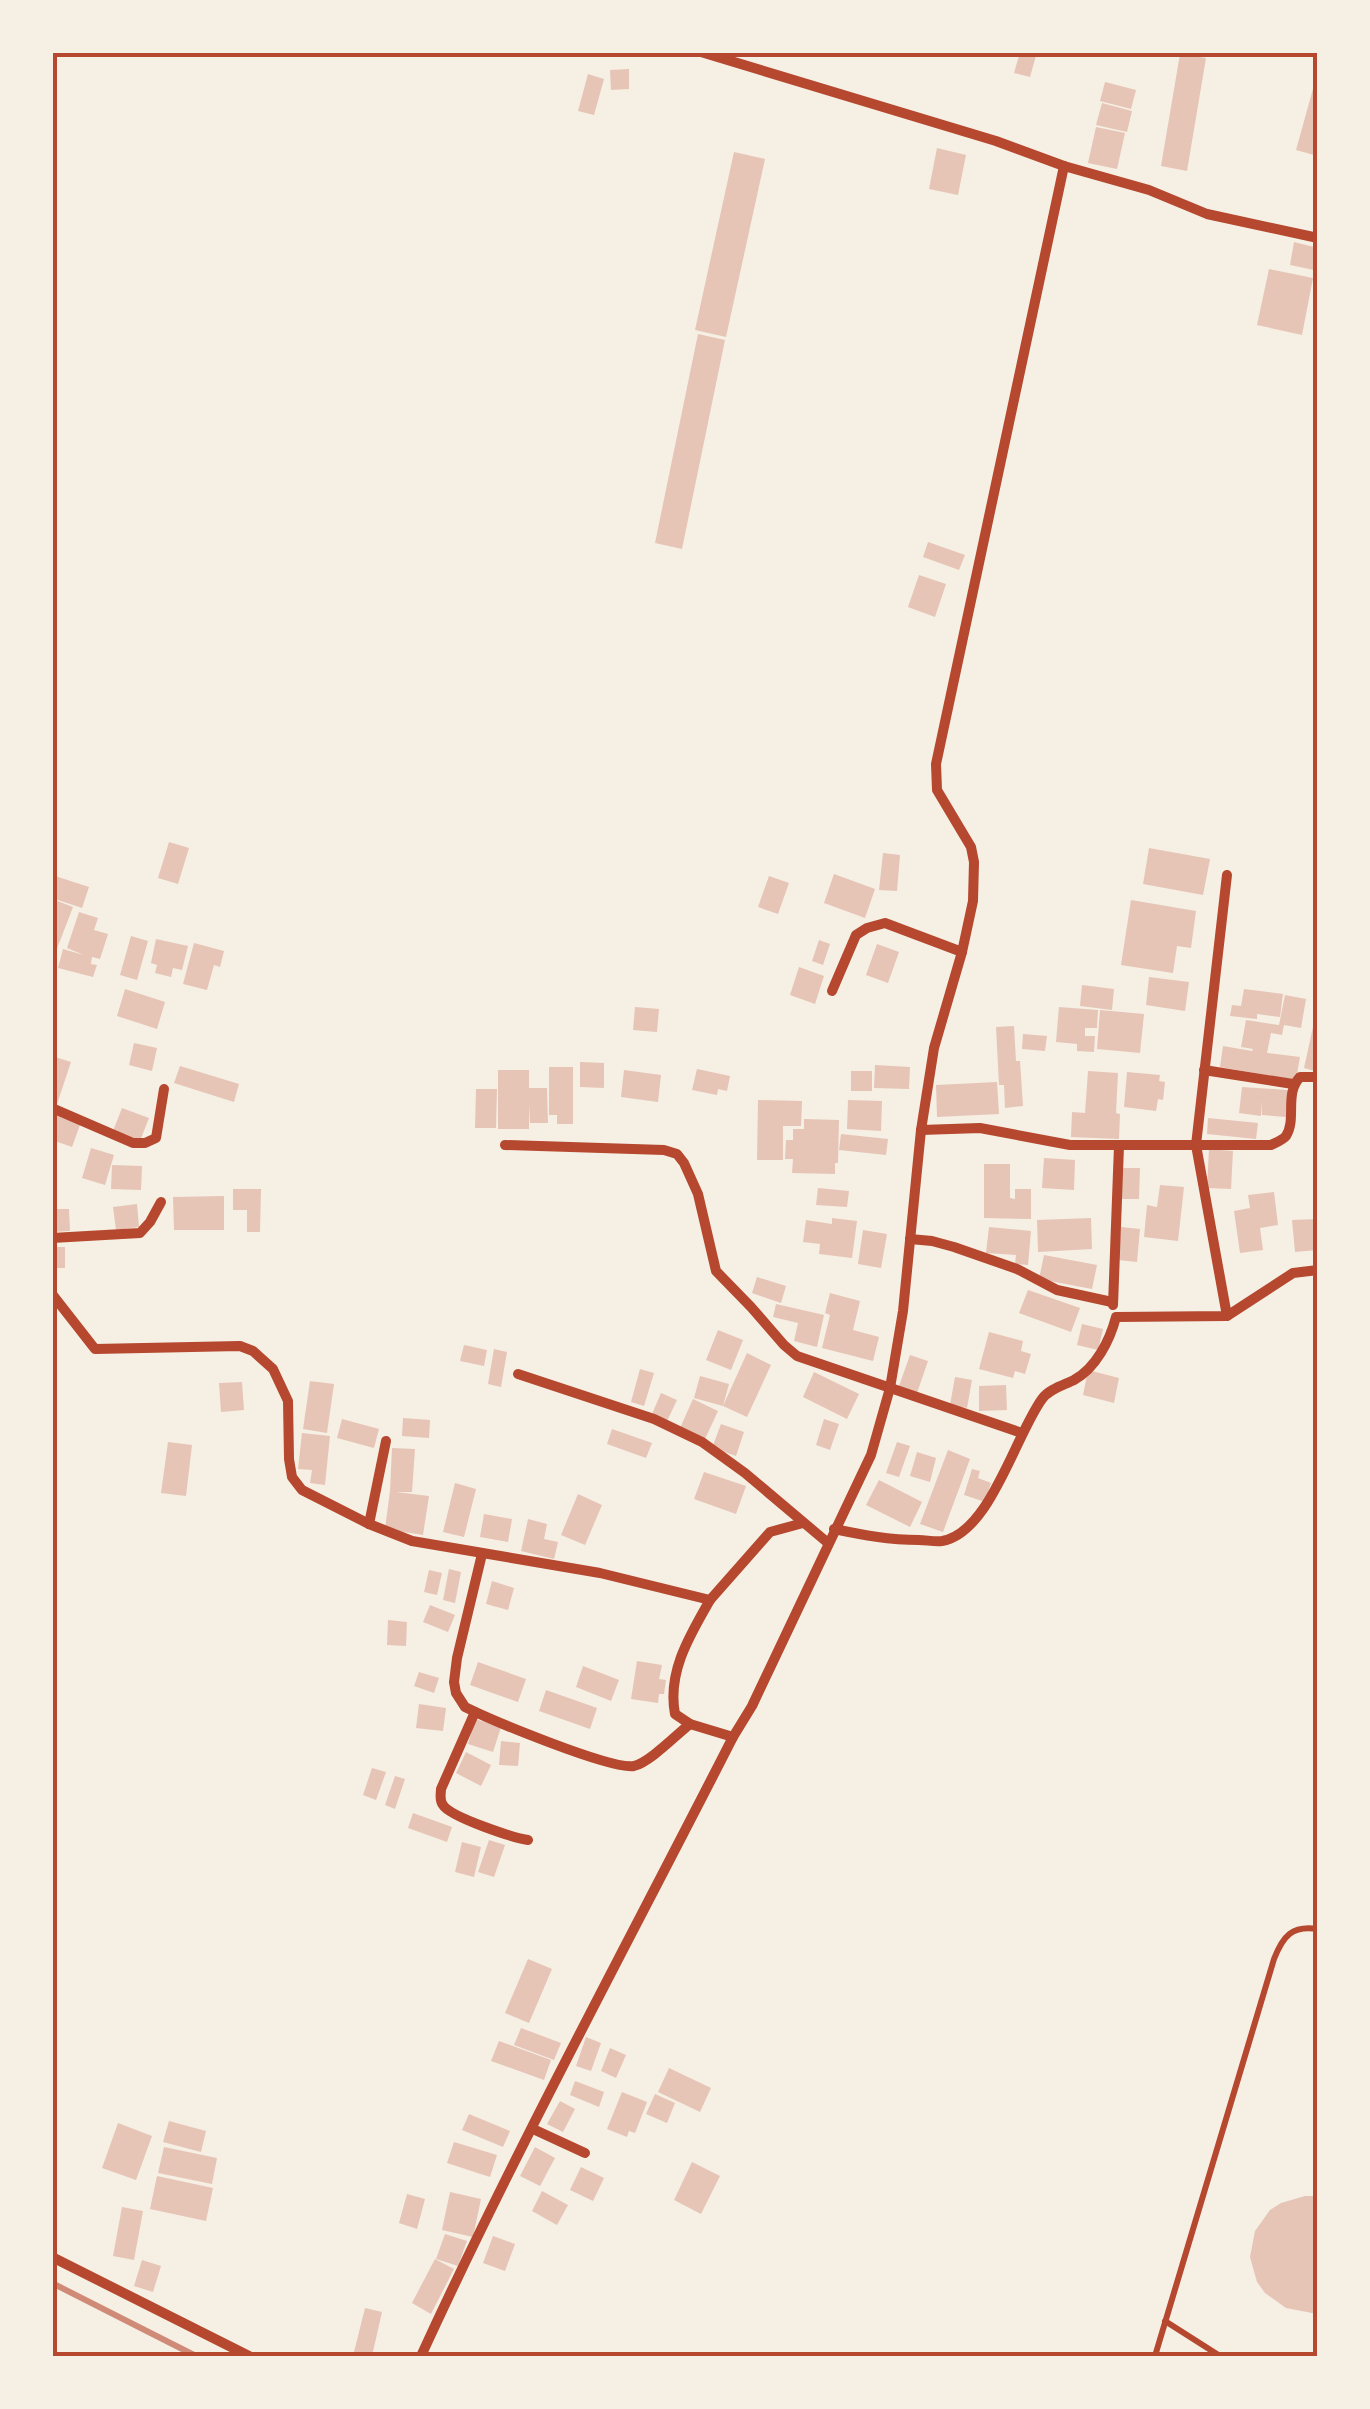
<svg xmlns="http://www.w3.org/2000/svg" width="1370" height="2409" font-family="'Space Grotesk',sans-serif">
<style>
.building{fill:#e6c5b7}
.lines{fill:none;stroke-linecap:round;stroke-linejoin:round}
.service{stroke:#b5482f;stroke-width:6}
.minor{stroke:#b5482f;stroke-width:10}
.rail{stroke:#cf8b77;stroke-width:6}
.neatline{fill:none;stroke:#b5482f;stroke-width:4}
</style>
<rect width="100%" height="100%" fill="#f6efe4"/>
<g class="building">
<path d="M 1020,52 L 1037,52 L 1030,77 L 1014,73 Z"/>
<path d="M 1180,54 L 1206,58 L 1187,171 L 1161,166 Z"/>
<path d="M 629,69 L 629,89 L 611,90 L 610,70 Z"/>
<path d="M 588,74 L 604,79 L 594,115 L 578,111 Z"/>
<path d="M 1316,78 L 1318,141 L 1314,155 L 1296,150 Z"/>
<path d="M 1105,82 L 1136,90 L 1131,109 L 1100,101 Z"/>
<path d="M 1102,103 L 1132,111 L 1127,132 L 1096,125 Z"/>
<path d="M 1096,127 L 1125,133 L 1117,169 L 1088,163 Z"/>
<path d="M 937,148 L 966,155 L 958,195 L 929,189 Z"/>
<path d="M 734,152 L 765,159 L 726,337 L 695,330 Z"/>
<path d="M 1294,242 L 1318,248 L 1314,270 L 1290,265 Z"/>
<path d="M 1269,269 L 1313,278 L 1302,335 L 1257,325 Z"/>
<path d="M 698,334 L 725,340 L 682,549 L 655,543 Z"/>
<path d="M 928,542 L 965,555 L 959,570 L 923,557 Z"/>
<path d="M 919,575 L 946,584 L 935,617 L 908,607 Z"/>
<path d="M 169,842 L 189,848 L 178,884 L 158,878 Z"/>
<path d="M 1149,848 L 1210,859 L 1203,895 L 1143,884 Z"/>
<path d="M 883,853 L 900,855 L 897,891 L 879,890 Z"/>
<path d="M 834,874 L 875,889 L 865,918 L 824,903 Z"/>
<path d="M 52,875 L 89,887 L 82,908 L 52,898 Z"/>
<path d="M 769,876 L 789,883 L 778,914 L 758,907 Z"/>
<path d="M 52,899 L 73,907 L 53,959 L 52,959 Z"/>
<path d="M 1131,900 L 1196,911 L 1191,948 L 1177,946 L 1173,973 L 1121,965 Z"/>
<path d="M 79,912 L 98,918 L 94,930 L 108,934 L 100,959 L 92,957 L 91,964 L 97,965 L 93,977 L 58,968 L 63,949 L 84,955 L 67,948 Z"/>
<path d="M 131,936 L 148,941 L 137,980 L 120,975 Z"/>
<path d="M 156,939 L 188,946 L 182,970 L 173,968 L 171,977 L 155,973 L 157,965 L 151,963 Z"/>
<path d="M 819,940 L 830,944 L 823,965 L 812,961 Z"/>
<path d="M 194,943 L 224,951 L 220,967 L 214,965 L 207,990 L 183,984 Z"/>
<path d="M 877,944 L 899,952 L 888,983 L 866,975 Z"/>
<path d="M 799,967 L 824,976 L 815,1004 L 790,995 Z"/>
<path d="M 1149,977 L 1189,982 L 1185,1011 L 1146,1005 Z"/>
<path d="M 1082,985 L 1114,989 L 1112,1010 L 1080,1006 Z"/>
<path d="M 125,989 L 165,1002 L 157,1029 L 117,1016 Z"/>
<path d="M 1244,989 L 1283,994 L 1280,1017 L 1257,1014 L 1257,1019 L 1230,1016 L 1232,1005 L 1241,1006 Z"/>
<path d="M 1285,995 L 1306,999 L 1301,1028 L 1284,1025 L 1282,1035 L 1271,1033 L 1267,1053 L 1300,1057 L 1296,1080 L 1220,1067 L 1223,1046 L 1252,1051 L 1253,1049 L 1241,1047 L 1246,1020 L 1279,1025 Z"/>
<path d="M 635,1007 L 659,1009 L 657,1032 L 633,1030 Z"/>
<path d="M 1059,1007 L 1098,1010 L 1097,1028 L 1085,1028 L 1085,1036 L 1095,1036 L 1094,1052 L 1077,1051 L 1077,1044 L 1056,1042 Z"/>
<path d="M 1100,1010 L 1144,1014 L 1140,1053 L 1097,1049 Z"/>
<path d="M 1014,1026 L 1016,1061 L 1020,1061 L 1023,1106 L 1005,1108 L 1004,1085 L 999,1085 L 996,1027 Z"/>
<path d="M 1313,1027 L 1318,1028 L 1318,1072 L 1304,1068 Z"/>
<path d="M 1023,1034 L 1047,1036 L 1045,1051 L 1022,1049 Z"/>
<path d="M 134,1043 L 157,1048 L 152,1071 L 129,1065 Z"/>
<path d="M 52,1056 L 71,1062 L 57,1104 L 52,1103 Z"/>
<path d="M 580,1062 L 604,1063 L 604,1088 L 580,1087 Z"/>
<path d="M 875,1065 L 910,1067 L 909,1089 L 874,1088 Z"/>
<path d="M 180,1066 L 239,1084 L 234,1102 L 174,1083 Z"/>
<path d="M 549,1067 L 573,1067 L 573,1124 L 557,1124 L 557,1115 L 549,1115 Z"/>
<path d="M 697,1069 L 730,1076 L 727,1091 L 718,1089 L 717,1095 L 692,1090 Z"/>
<path d="M 498,1070 L 529,1070 L 529,1088 L 547,1088 L 548,1123 L 530,1123 L 529,1104 L 529,1129 L 498,1129 Z"/>
<path d="M 624,1070 L 661,1075 L 658,1102 L 621,1097 Z"/>
<rect x="851" y="1071" width="21" height="20"/>
<path d="M 1088,1071 L 1118,1073 L 1116,1113 L 1120,1114 L 1119,1139 L 1071,1137 L 1072,1112 L 1085,1113 Z"/>
<path d="M 1127,1072 L 1160,1075 L 1159,1081 L 1165,1082 L 1163,1100 L 1158,1099 L 1156,1111 L 1124,1107 Z"/>
<path d="M 997,1082 L 999,1114 L 937,1117 L 936,1085 Z"/>
<path d="M 1242,1087 L 1288,1090 L 1286,1117 L 1262,1115 L 1262,1101 L 1261,1116 L 1239,1113 Z"/>
<path d="M 476,1089 L 497,1089 L 496,1128 L 475,1128 Z"/>
<path d="M 758,1100 L 802,1101 L 801,1126 L 783,1126 L 783,1160 L 757,1160 Z"/>
<path d="M 848,1100 L 882,1101 L 881,1131 L 847,1129 Z"/>
<path d="M 122,1108 L 149,1118 L 140,1141 L 113,1131 Z"/>
<path d="M 57,1113 L 81,1122 L 72,1147 L 52,1140 L 52,1125 Z"/>
<path d="M 1208,1118 L 1258,1123 L 1256,1139 L 1207,1134 Z"/>
<path d="M 804,1119 L 839,1120 L 838,1163 L 835,1163 L 835,1174 L 792,1173 L 793,1159 L 785,1159 L 786,1140 L 793,1140 L 793,1129 L 804,1129 Z"/>
<path d="M 841,1134 L 888,1139 L 886,1155 L 839,1150 Z"/>
<path d="M 91,1148 L 114,1155 L 105,1185 L 82,1178 Z"/>
<path d="M 1209,1149 L 1233,1151 L 1231,1189 L 1207,1188 Z"/>
<path d="M 1044,1158 L 1075,1160 L 1074,1190 L 1042,1188 Z"/>
<path d="M 984,1164 L 1010,1164 L 1010,1198 L 1015,1199 L 1015,1189 L 1031,1189 L 1031,1219 L 984,1218 Z"/>
<path d="M 112,1165 L 142,1166 L 141,1190 L 111,1189 Z"/>
<path d="M 1121,1168 L 1140,1168 L 1139,1199 L 1120,1199 Z"/>
<path d="M 1160,1185 L 1184,1187 L 1178,1241 L 1144,1237 L 1147,1205 L 1157,1207 Z"/>
<path d="M 818,1188 L 849,1191 L 847,1207 L 816,1205 Z"/>
<path d="M 233,1189 L 261,1189 L 260,1232 L 247,1232 L 247,1210 L 233,1210 Z"/>
<path d="M 1274,1192 L 1278,1225 L 1260,1228 L 1263,1250 L 1240,1253 L 1234,1211 L 1250,1208 L 1248,1195 Z"/>
<path d="M 224,1196 L 224,1230 L 174,1230 L 173,1197 Z"/>
<path d="M 137,1204 L 139,1227 L 116,1230 L 113,1207 Z"/>
<path d="M 52,1209 L 69,1209 L 70,1231 L 52,1232 Z"/>
<path d="M 832,1218 L 857,1221 L 852,1258 L 819,1254 L 820,1244 L 803,1242 L 806,1220 L 832,1224 Z"/>
<path d="M 1091,1218 L 1092,1249 L 1038,1252 L 1037,1220 Z"/>
<path d="M 1318,1219 L 1318,1250 L 1295,1252 L 1292,1220 Z"/>
<path d="M 989,1227 L 1031,1231 L 1028,1265 L 1015,1264 L 1016,1255 L 986,1253 Z"/>
<path d="M 1121,1227 L 1140,1229 L 1137,1262 L 1118,1260 Z"/>
<path d="M 863,1230 L 887,1234 L 881,1268 L 858,1264 Z"/>
<rect x="52" y="1247" width="13" height="21"/>
<path d="M 1044,1255 L 1097,1265 L 1092,1289 L 1039,1279 Z"/>
<path d="M 757,1277 L 786,1286 L 781,1303 L 752,1293 Z"/>
<path d="M 1028,1290 L 1080,1308 L 1071,1332 L 1019,1313 Z"/>
<path d="M 830,1293 L 860,1301 L 853,1330 L 879,1337 L 873,1361 L 822,1348 L 830,1315 L 825,1313 Z"/>
<path d="M 776,1304 L 824,1315 L 817,1347 L 794,1341 L 798,1323 L 773,1317 Z"/>
<path d="M 1082,1324 L 1103,1329 L 1098,1350 L 1077,1345 Z"/>
<path d="M 718,1330 L 743,1340 L 731,1370 L 706,1360 Z"/>
<path d="M 989,1332 L 1023,1341 L 1021,1351 L 1031,1354 L 1025,1374 L 1015,1371 L 1013,1378 L 979,1369 Z"/>
<path d="M 464,1345 L 487,1350 L 484,1366 L 460,1361 Z"/>
<path d="M 494,1349 L 507,1352 L 501,1387 L 488,1384 Z"/>
<path d="M 747,1353 L 771,1365 L 747,1417 L 723,1406 Z"/>
<path d="M 910,1355 L 928,1361 L 917,1393 L 899,1386 Z"/>
<path d="M 640,1369 L 654,1373 L 644,1406 L 631,1402 Z"/>
<path d="M 1088,1370 L 1119,1378 L 1114,1403 L 1083,1395 Z"/>
<path d="M 814,1372 L 859,1394 L 847,1419 L 803,1397 Z"/>
<path d="M 700,1376 L 729,1384 L 723,1406 L 694,1398 Z"/>
<path d="M 955,1377 L 972,1380 L 967,1408 L 950,1405 Z"/>
<path d="M 310,1381 L 334,1384 L 327,1433 L 303,1429 Z"/>
<path d="M 242,1382 L 244,1410 L 221,1412 L 219,1383 Z"/>
<path d="M 1006,1385 L 1007,1410 L 979,1411 L 979,1386 Z"/>
<path d="M 661,1393 L 677,1400 L 667,1421 L 652,1414 Z"/>
<path d="M 693,1399 L 718,1411 L 705,1439 L 680,1428 Z"/>
<path d="M 403,1418 L 430,1420 L 429,1438 L 402,1436 Z"/>
<path d="M 342,1419 L 379,1429 L 374,1448 L 337,1438 Z"/>
<path d="M 824,1419 L 839,1424 L 830,1450 L 816,1445 Z"/>
<path d="M 721,1424 L 744,1432 L 736,1456 L 712,1448 Z"/>
<path d="M 612,1429 L 652,1443 L 646,1458 L 607,1444 Z"/>
<path d="M 302,1433 L 330,1436 L 325,1485 L 310,1483 L 312,1470 L 298,1469 Z"/>
<path d="M 168,1442 L 192,1445 L 186,1496 L 161,1493 Z"/>
<path d="M 897,1442 L 910,1446 L 899,1477 L 886,1473 Z"/>
<path d="M 392,1448 L 415,1449 L 412,1492 L 396,1492 L 429,1496 L 423,1535 L 385,1529 L 390,1491 Z"/>
<path d="M 948,1450 L 970,1459 L 943,1532 L 920,1524 Z"/>
<path d="M 917,1452 L 936,1458 L 930,1482 L 910,1476 Z"/>
<path d="M 972,1469 L 980,1471 L 978,1478 L 991,1483 L 985,1502 L 964,1495 Z"/>
<path d="M 704,1472 L 746,1486 L 736,1514 L 694,1499 Z"/>
<path d="M 879,1480 L 922,1502 L 910,1527 L 866,1505 Z"/>
<path d="M 455,1483 L 476,1489 L 464,1537 L 443,1532 Z"/>
<path d="M 578,1494 L 602,1505 L 585,1545 L 561,1535 Z"/>
<path d="M 484,1514 L 512,1519 L 508,1542 L 480,1537 Z"/>
<path d="M 528,1519 L 547,1524 L 544,1539 L 558,1542 L 554,1559 L 521,1551 Z"/>
<path d="M 449,1569 L 461,1572 L 455,1603 L 443,1600 Z"/>
<path d="M 429,1570 L 442,1573 L 437,1595 L 424,1592 Z"/>
<path d="M 492,1581 L 514,1588 L 508,1610 L 486,1604 Z"/>
<path d="M 430,1605 L 455,1615 L 448,1632 L 423,1622 Z"/>
<path d="M 388,1620 L 407,1622 L 406,1646 L 387,1645 Z"/>
<path d="M 637,1661 L 662,1665 L 659,1679 L 666,1680 L 664,1694 L 659,1694 L 658,1703 L 631,1699 Z"/>
<path d="M 478,1662 L 526,1679 L 518,1702 L 470,1685 Z"/>
<path d="M 583,1666 L 619,1680 L 611,1701 L 576,1687 Z"/>
<path d="M 419,1672 L 439,1678 L 434,1693 L 414,1686 Z"/>
<path d="M 546,1690 L 597,1708 L 590,1729 L 539,1711 Z"/>
<path d="M 419,1704 L 446,1708 L 443,1731 L 416,1728 Z"/>
<path d="M 475,1719 L 501,1727 L 493,1752 L 468,1744 Z"/>
<path d="M 501,1741 L 520,1743 L 518,1766 L 499,1765 Z"/>
<path d="M 466,1752 L 491,1765 L 481,1786 L 456,1773 Z"/>
<path d="M 372,1768 L 386,1772 L 376,1800 L 363,1795 Z"/>
<path d="M 395,1776 L 405,1779 L 395,1809 L 385,1805 Z"/>
<path d="M 413,1813 L 452,1827 L 447,1842 L 408,1828 Z"/>
<path d="M 489,1840 L 505,1845 L 494,1877 L 478,1872 Z"/>
<path d="M 462,1842 L 481,1847 L 474,1877 L 455,1872 Z"/>
<path d="M 528,1959 L 552,1969 L 529,2023 L 505,2013 Z"/>
<path d="M 521,2028 L 561,2043 L 554,2060 L 514,2045 Z"/>
<path d="M 586,2037 L 601,2043 L 591,2071 L 576,2066 Z"/>
<path d="M 499,2041 L 551,2060 L 544,2080 L 491,2061 Z"/>
<path d="M 610,2048 L 626,2055 L 616,2078 L 601,2071 Z"/>
<path d="M 669,2068 L 711,2088 L 700,2112 L 658,2092 Z"/>
<path d="M 575,2081 L 604,2092 L 599,2107 L 570,2095 Z"/>
<path d="M 622,2092 L 647,2102 L 635,2133 L 629,2131 L 627,2137 L 607,2129 Z"/>
<path d="M 655,2094 L 675,2103 L 667,2123 L 646,2114 Z"/>
<path d="M 560,2101 L 575,2109 L 563,2132 L 547,2124 Z"/>
<path d="M 469,2114 L 510,2131 L 503,2147 L 462,2130 Z"/>
<path d="M 169,2121 L 206,2131 L 201,2152 L 163,2142 Z"/>
<path d="M 118,2123 L 152,2136 L 136,2180 L 102,2168 Z"/>
<path d="M 454,2142 L 497,2155 L 490,2177 L 447,2163 Z"/>
<path d="M 164,2147 L 217,2158 L 212,2184 L 158,2173 Z"/>
<path d="M 535,2147 L 555,2158 L 540,2186 L 520,2176 Z"/>
<path d="M 692,2162 L 720,2176 L 701,2214 L 674,2200 Z"/>
<path d="M 581,2167 L 604,2178 L 593,2201 L 570,2190 Z"/>
<path d="M 157,2176 L 213,2188 L 206,2221 L 150,2209 Z"/>
<path d="M 542,2191 L 568,2205 L 557,2225 L 532,2211 Z"/>
<path d="M 450,2192 L 481,2199 L 473,2237 L 442,2230 Z"/>
<path d="M 407,2194 L 425,2199 L 417,2229 L 399,2223 Z"/>
<path d="M 1305,2196 L 1318,2196 L 1318,2312 L 1312,2313 L 1286,2308 L 1265,2293 L 1257,2282 L 1250,2257 L 1255,2231 L 1270,2210 L 1281,2203 Z"/>
<path d="M 122,2207 L 143,2211 L 134,2260 L 113,2256 Z"/>
<path d="M 445,2234 L 467,2241 L 458,2266 L 436,2259 Z"/>
<path d="M 493,2236 L 515,2244 L 505,2271 L 483,2263 Z"/>
<path d="M 435,2259 L 454,2269 L 431,2314 L 412,2303 Z"/>
<path d="M 142,2260 L 161,2266 L 153,2292 L 134,2286 Z"/>
<path d="M 365,2308 L 382,2312 L 372,2356 L 353,2356 Z"/>
</g>
<g class="lines">
<g class="service">
<path d="M 1165,2321 L 1220,2356"/>
<path d="M 1155,2356 L 1274,1959 C 1283,1936 1292,1925 1318,1929"/>
</g>
<g class="minor">
<path d="M 701,52 L 996,141 L 1064,166 L 1149,190 L 1207,214 L 1318,238"/>
<path d="M 1227,875 L 1196,1145 L 1227,1316"/>
<path d="M 832,991 L 856,935 L 867,928 L 885,923 L 962,952"/>
<path d="M 1204,1070 L 1293,1084"/>
<path d="M 52,1108 L 133,1143 L 145,1143 L 156,1138 L 164,1089"/>
<path d="M 921,1130 L 980,1128 L 1070,1145 L 1271,1145 C 1275,1143 1283,1140 1286,1136 C 1297,1119 1284,1094 1300,1077 L 1318,1077"/>
<path d="M 505,1145 L 664,1150 L 677,1154 L 684,1163 L 698,1194 L 716,1271 L 751,1307 L 784,1345 L 797,1356 L 1022,1433"/>
<path d="M 52,1238 L 140,1233 L 150,1222 L 161,1202"/>
<path d="M 910,1239 L 932,1241 L 954,1247 L 1017,1269 L 1057,1290 L 1112,1302"/>
<path d="M 52,1294 L 95,1349 L 240,1346 L 253,1351 L 273,1369 L 288,1401 L 289,1459 L 292,1477 L 302,1490 L 369,1524 L 412,1541 L 600,1573 L 710,1600 C 690,1635 667,1672 675,1714 L 690,1724 L 733,1737"/>
<path d="M 1113,1305 L 1119,1146"/>
<path d="M 518,1374 L 654,1419 L 702,1442 L 745,1473 L 828,1543"/>
<path d="M 369,1524 L 386,1441"/>
<path d="M 834,1529 C 863,1535 889,1540 919,1540 C 926,1540 935,1542 942,1541 C 990,1533 1015,1436 1042,1399 C 1049,1389 1064,1385 1074,1380 C 1096,1368 1110,1340 1116,1317 L 1227,1316 L 1293,1273 L 1318,1270"/>
<path d="M 482,1554 L 457,1658 L 454,1682 L 456,1693 L 465,1707 C 491,1720 611,1770 634,1766 C 650,1762 676,1735 690,1724"/>
<path d="M 710,1600 L 770,1532 L 803,1523"/>
<path d="M 475,1712 L 441,1789 C 441,1794 439,1800 443,1805 C 450,1817 514,1838 528,1840"/>
<path d="M 533,2129 L 585,2153"/>
<path d="M 52,2257 L 249,2356"/>
<path d="M 421,2356 C 517,2147 628,1943 733,1737 L 752,1706 L 871,1455 L 890,1388 L 903,1311 L 921,1130 L 934,1048 L 962,952 L 973,901 L 974,862 L 971,847 L 937,790 L 936,764 L 1064,166"/>
</g>
<path class="rail" d="M 52,2283 L 196,2356"/>
</g>
<rect width="1370" height="2409" fill="none" stroke="#f6efe4" stroke-width="110"/>
<rect x="55" y="55" width="1260" height="2299" class="neatline"/>
</svg>
